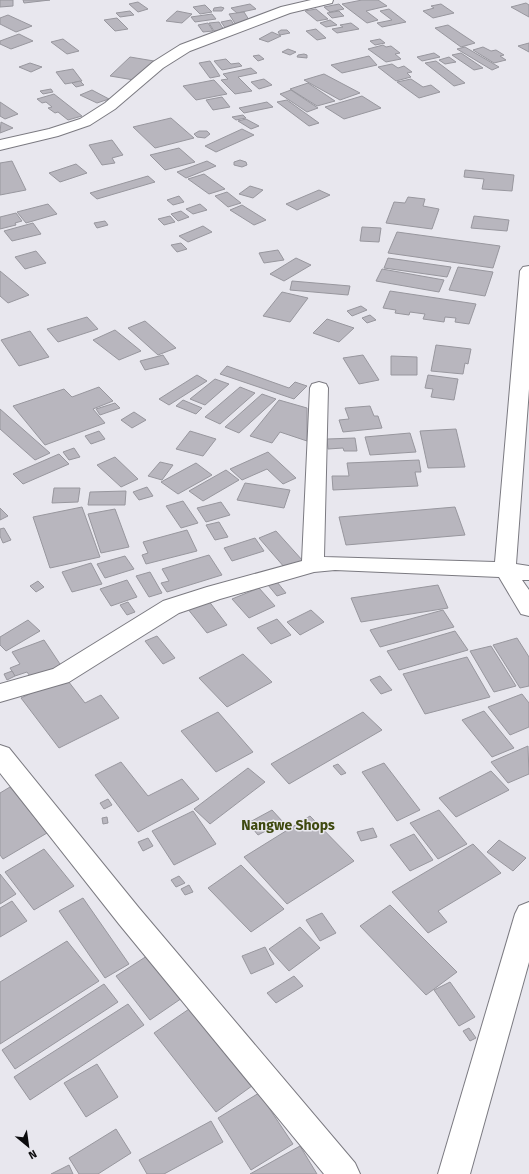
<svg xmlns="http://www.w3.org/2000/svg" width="529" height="1174" font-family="'Fira Sans',sans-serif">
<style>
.building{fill:#b8b6be;stroke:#98979e}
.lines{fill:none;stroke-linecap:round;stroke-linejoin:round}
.street-casing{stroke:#7b7a81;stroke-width:2}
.street{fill:#fff;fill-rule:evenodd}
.labels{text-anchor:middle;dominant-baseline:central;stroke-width:3;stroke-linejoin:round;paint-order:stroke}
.quarter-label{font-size:14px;font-weight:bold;fill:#3e490f;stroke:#e8e7ee}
</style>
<rect width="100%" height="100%" fill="#e8e7ee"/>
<g class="building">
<path d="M 0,0 L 13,0 L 13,6 L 0,7 Z"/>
<path d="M 23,0 L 50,0 L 24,3 Z"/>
<path d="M 362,0 L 378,0 L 387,6 L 366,11 L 378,20 L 367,23 L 342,4 Z"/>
<path d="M 138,2 L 148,9 L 138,12 L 129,4 Z"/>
<path d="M 526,3 L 529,5 L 529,17 L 511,7 Z"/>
<path d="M 250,4 L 256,9 L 237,13 L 231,8 Z"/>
<path d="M 339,4 L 344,9 L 330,12 L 324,7 Z"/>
<path d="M 441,4 L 454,13 L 433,18 L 423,11 L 434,8 L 431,6 Z"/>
<path d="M 205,5 L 212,12 L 200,14 L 193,7 Z"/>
<path d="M 221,7 L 224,8 L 222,11 L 213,11 L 214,8 Z"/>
<path d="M 316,9 L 328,19 L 317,21 L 305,11 Z"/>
<path d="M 389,9 L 406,22 L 382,27 L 377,23 L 392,20 L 380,11 Z"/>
<path d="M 130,11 L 134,15 L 120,17 L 116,13 Z"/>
<path d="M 177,11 L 192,14 L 182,23 L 166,21 Z"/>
<path d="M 339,11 L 344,16 L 332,18 L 327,13 Z"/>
<path d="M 244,12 L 251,23 L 236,25 L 229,14 Z"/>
<path d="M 212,14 L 216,19 L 195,22 L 191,17 Z"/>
<path d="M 8,15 L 32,26 L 16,32 L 0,24 L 0,18 Z"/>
<path d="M 117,18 L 128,29 L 115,31 L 104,20 Z"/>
<path d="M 231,20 L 236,28 L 226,29 L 221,22 Z"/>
<path d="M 330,20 L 337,25 L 326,27 L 320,23 Z"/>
<path d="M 219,22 L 224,30 L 214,31 L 209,23 Z"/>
<path d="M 208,23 L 213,31 L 203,32 L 198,25 Z"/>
<path d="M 351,23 L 359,29 L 337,33 L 332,29 L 343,27 L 340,25 Z"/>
<path d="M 448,25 L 475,43 L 461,47 L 435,28 Z"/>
<path d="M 316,29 L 326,38 L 317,40 L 306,31 Z"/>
<path d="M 281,30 L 287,30 L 290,33 L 280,35 L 278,32 Z"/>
<path d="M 272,32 L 281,36 L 268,42 L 259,39 Z"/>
<path d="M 19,34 L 33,41 L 11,49 L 0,44 L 0,41 Z"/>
<path d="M 63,39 L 79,51 L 67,54 L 51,42 Z"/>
<path d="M 380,39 L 385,43 L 375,45 L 370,41 Z"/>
<path d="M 529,43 L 529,52 L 518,46 Z"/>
<path d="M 383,45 L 386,47 L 391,46 L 400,53 L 395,54 L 401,59 L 386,62 L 368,49 Z"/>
<path d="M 465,47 L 499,67 L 492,70 L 457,49 Z"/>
<path d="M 483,47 L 491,51 L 496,50 L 504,55 L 500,56 L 506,60 L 494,63 L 473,50 Z"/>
<path d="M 288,49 L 296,52 L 290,55 L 282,52 Z"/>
<path d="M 434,53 L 440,57 L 422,61 L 417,57 Z"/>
<path d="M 461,53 L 483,68 L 474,70 L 452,55 Z"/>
<path d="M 304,54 L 307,55 L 307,58 L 297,57 L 298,55 Z"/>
<path d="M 259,55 L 264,59 L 258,61 L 253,56 Z"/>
<path d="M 369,56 L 377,65 L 342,73 L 331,65 Z"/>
<path d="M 130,57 L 154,61 L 134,80 L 110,76 Z"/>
<path d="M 449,57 L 456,62 L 445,64 L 439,60 Z"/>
<path d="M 226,59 L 231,64 L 239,63 L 242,66 L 222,70 L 214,61 Z"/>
<path d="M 210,61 L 220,76 L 210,78 L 199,63 Z"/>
<path d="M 436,61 L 465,83 L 454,86 L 425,63 Z"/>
<path d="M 30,63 L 42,67 L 31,72 L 19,67 Z"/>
<path d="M 392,64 L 398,68 L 404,66 L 412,72 L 407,73 L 411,77 L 396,81 L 378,67 Z"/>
<path d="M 251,68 L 257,73 L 238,77 L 252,91 L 235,94 L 221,80 L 228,79 L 223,74 Z"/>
<path d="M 73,69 L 82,81 L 65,84 L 56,72 Z"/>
<path d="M 324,74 L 360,93 L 340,100 L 304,80 Z"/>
<path d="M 264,79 L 272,85 L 259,89 L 251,82 Z"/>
<path d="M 411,79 L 423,87 L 431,85 L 440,92 L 419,98 L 397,82 Z"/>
<path d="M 214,80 L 227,94 L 196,100 L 183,86 Z"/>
<path d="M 80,81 L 84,85 L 76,87 L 72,83 Z"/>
<path d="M 308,83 L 335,101 L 317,106 L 290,89 Z"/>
<path d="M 51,89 L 53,92 L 43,94 L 40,91 Z"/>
<path d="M 92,90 L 109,99 L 97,103 L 80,95 Z"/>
<path d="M 291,90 L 318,108 L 307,112 L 280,94 Z"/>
<path d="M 54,94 L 82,116 L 68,120 L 58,112 L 55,113 L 48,108 L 52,107 L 46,102 L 42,103 L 37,99 Z"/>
<path d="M 362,96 L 381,108 L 344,119 L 325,107 Z"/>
<path d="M 222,97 L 230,107 L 213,110 L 206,100 Z"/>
<path d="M 287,100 L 319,123 L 309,126 L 277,102 Z"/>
<path d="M 0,102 L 18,114 L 5,119 L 0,116 Z"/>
<path d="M 267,102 L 273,107 L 244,113 L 239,108 Z"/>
<path d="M 243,115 L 246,118 L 236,120 L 232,117 Z"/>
<path d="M 171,118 L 194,138 L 155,148 L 133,127 Z"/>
<path d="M 246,119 L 259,126 L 251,129 L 238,121 Z"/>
<path d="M 1,122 L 13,128 L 0,133 Z"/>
<path d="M 242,129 L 254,135 L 216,152 L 205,146 Z"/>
<path d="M 199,131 L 207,131 L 210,134 L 205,138 L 197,137 L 194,134 Z"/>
<path d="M 112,140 L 123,155 L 112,158 L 115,163 L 102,165 L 89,145 Z"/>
<path d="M 179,148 L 195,162 L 165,170 L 150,155 Z"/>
<path d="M 240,160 L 246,162 L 247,165 L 242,167 L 234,165 L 234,162 Z"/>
<path d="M 12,161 L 26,190 L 0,195 L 0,163 Z"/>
<path d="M 207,161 L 216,166 L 186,178 L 177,172 Z"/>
<path d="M 76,164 L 87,173 L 60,182 L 49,173 Z"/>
<path d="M 465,170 L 514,175 L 512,191 L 482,189 L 484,179 L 464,177 Z"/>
<path d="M 204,174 L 225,189 L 209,194 L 188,179 Z"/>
<path d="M 148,176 L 155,182 L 97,199 L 90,193 Z"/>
<path d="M 250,186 L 263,190 L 253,198 L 239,194 Z"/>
<path d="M 319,190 L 330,195 L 297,210 L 286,204 Z"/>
<path d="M 227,192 L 241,203 L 228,207 L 215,196 Z"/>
<path d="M 179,196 L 184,202 L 173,205 L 167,200 Z"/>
<path d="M 408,197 L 425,199 L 423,206 L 439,209 L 432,229 L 386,223 L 394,202 L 405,203 Z"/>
<path d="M 48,204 L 57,214 L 26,223 L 17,212 Z"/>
<path d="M 200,204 L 207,210 L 193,214 L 186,209 Z"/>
<path d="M 242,205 L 266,220 L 254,225 L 230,210 Z"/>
<path d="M 181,211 L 189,217 L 178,221 L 171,214 Z"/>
<path d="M 16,213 L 22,221 L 15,223 L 16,225 L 0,229 L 0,217 Z"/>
<path d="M 170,216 L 175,222 L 164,225 L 158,219 Z"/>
<path d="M 474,216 L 509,220 L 507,231 L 471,228 Z"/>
<path d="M 105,221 L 108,225 L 97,228 L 94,223 Z"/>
<path d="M 33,223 L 41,234 L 12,241 L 4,231 Z"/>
<path d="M 203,226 L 212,232 L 188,242 L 179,236 Z"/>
<path d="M 362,227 L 381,228 L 379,242 L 360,241 Z"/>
<path d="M 397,232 L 500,246 L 493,268 L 388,253 Z"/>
<path d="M 181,243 L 187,249 L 177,252 L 171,245 Z"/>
<path d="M 278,250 L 284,260 L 264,263 L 259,253 Z"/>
<path d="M 36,251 L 46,263 L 25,269 L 15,257 Z"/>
<path d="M 296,258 L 311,265 L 284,281 L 270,274 Z"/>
<path d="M 388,258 L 451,267 L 447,277 L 384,268 Z"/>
<path d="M 458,267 L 493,272 L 485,296 L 449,290 Z"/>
<path d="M 382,269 L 444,280 L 439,292 L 376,281 Z"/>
<path d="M 0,271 L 29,295 L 8,303 L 0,296 Z"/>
<path d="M 292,281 L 350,286 L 348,295 L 290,290 Z"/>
<path d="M 390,291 L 476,304 L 469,324 L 455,322 L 456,318 L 445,317 L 444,322 L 423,319 L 425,314 L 410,312 L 409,315 L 395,313 L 396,310 L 383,308 Z"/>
<path d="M 282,292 L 308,298 L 290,322 L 263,316 Z"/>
<path d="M 361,306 L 367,310 L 352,316 L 347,311 Z"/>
<path d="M 370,315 L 376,320 L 367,323 L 362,318 Z"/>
<path d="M 87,317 L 98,329 L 58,342 L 47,329 Z"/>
<path d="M 327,319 L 354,328 L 339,342 L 313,333 Z"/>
<path d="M 145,321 L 176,348 L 158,355 L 128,328 Z"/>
<path d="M 115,330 L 141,351 L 119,360 L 93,340 Z"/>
<path d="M 30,331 L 49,357 L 19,366 L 1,340 Z"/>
<path d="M 436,345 L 471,349 L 468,364 L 465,363 L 463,374 L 431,371 Z"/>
<path d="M 163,355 L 169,364 L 145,370 L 140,361 Z"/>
<path d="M 363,355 L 379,380 L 359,384 L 343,358 Z"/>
<path d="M 391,356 L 417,357 L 417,375 L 391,375 Z"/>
<path d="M 227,366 L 289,388 L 295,382 L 307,386 L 294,399 L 220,374 Z"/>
<path d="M 197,375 L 207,381 L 169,405 L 159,399 Z"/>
<path d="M 428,375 L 458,379 L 454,400 L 431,397 L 433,389 L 425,388 Z"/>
<path d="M 215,379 L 229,384 L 205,405 L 190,399 Z"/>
<path d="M 99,387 L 113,401 L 93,409 L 105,423 L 45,445 L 13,406 L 64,389 L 72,397 Z"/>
<path d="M 240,387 L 255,393 L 220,424 L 205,417 Z"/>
<path d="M 262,394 L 276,399 L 239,433 L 225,427 Z"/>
<path d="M 183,400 L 202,408 L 196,414 L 176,406 Z"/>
<path d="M 279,400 L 307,408 L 307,441 L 280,432 L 272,443 L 250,436 Z"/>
<path d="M 115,403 L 120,408 L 100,415 L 96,409 Z"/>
<path d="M 370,406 L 374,416 L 378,416 L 382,428 L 343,432 L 339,420 L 349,419 L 345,408 Z"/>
<path d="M 0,409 L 50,453 L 35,460 L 0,429 Z"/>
<path d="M 134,412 L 146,420 L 132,428 L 121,420 Z"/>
<path d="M 456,429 L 465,467 L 428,468 L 420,431 Z"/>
<path d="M 99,431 L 105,439 L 91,444 L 85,436 Z"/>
<path d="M 190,431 L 216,439 L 203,456 L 176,449 Z"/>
<path d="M 410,433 L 416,452 L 370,455 L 365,437 Z"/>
<path d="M 355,438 L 357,451 L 344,451 L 343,448 L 328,449 L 327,439 Z"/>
<path d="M 74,448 L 80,457 L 69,460 L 63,452 Z"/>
<path d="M 268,452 L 296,478 L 283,484 L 267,469 L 242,480 L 230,469 Z"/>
<path d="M 59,454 L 69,464 L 23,484 L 13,474 Z"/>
<path d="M 115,457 L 138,479 L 121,487 L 97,465 Z"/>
<path d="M 419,460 L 421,472 L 415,472 L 418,486 L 333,490 L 332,476 L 349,476 L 347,463 Z"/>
<path d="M 160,462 L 173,465 L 162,480 L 148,476 Z"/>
<path d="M 196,463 L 212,475 L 178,494 L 161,482 Z"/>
<path d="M 226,470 L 239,480 L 203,501 L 189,491 Z"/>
<path d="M 245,483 L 290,490 L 284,508 L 237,500 Z"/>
<path d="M 147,487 L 153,496 L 139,500 L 133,492 Z"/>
<path d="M 54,488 L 80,488 L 78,502 L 52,503 Z"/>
<path d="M 126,491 L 125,505 L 88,505 L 90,492 Z"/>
<path d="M 183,501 L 198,523 L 181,528 L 166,506 Z"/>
<path d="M 221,502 L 230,515 L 206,522 L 197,508 Z"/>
<path d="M 82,507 L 100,557 L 50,568 L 33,517 Z"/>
<path d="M 455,507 L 465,535 L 346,545 L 339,517 Z"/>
<path d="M 0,508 L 8,516 L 0,520 Z"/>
<path d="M 115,509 L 129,547 L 101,553 L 88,514 Z"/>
<path d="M 219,522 L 228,537 L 215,540 L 206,525 Z"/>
<path d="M 4,528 L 11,540 L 3,543 L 0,536 L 0,529 Z"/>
<path d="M 187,530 L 197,551 L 146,564 L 142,555 L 148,553 L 143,542 Z"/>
<path d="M 276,531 L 303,561 L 285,568 L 259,538 Z"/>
<path d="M 255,538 L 264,551 L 232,561 L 224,548 Z"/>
<path d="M 209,555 L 222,575 L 167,592 L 161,583 L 169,581 L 162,569 Z"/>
<path d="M 125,556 L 134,569 L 105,578 L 97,564 Z"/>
<path d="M 91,563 L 102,584 L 72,592 L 62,572 Z"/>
<path d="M 150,572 L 162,593 L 149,597 L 136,576 Z"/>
<path d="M 127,580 L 137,597 L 111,606 L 100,589 Z"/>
<path d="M 38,581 L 44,587 L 36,592 L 30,586 Z"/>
<path d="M 277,582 L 286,593 L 277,596 L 268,585 Z"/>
<path d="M 438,585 L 448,608 L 361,622 L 351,598 Z"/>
<path d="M 259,588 L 275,606 L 249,618 L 232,599 Z"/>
<path d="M 208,600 L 227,625 L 207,633 L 187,608 Z"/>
<path d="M 128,602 L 135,612 L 127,615 L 120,605 Z"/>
<path d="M 311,610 L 324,622 L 300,635 L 287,622 Z"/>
<path d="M 443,610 L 454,627 L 380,647 L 370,630 Z"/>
<path d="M 277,619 L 291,635 L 271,644 L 257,628 Z"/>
<path d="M 28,620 L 40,631 L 6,651 L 0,645 L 0,637 Z"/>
<path d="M 455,631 L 468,650 L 399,670 L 387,651 Z"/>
<path d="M 157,636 L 175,658 L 163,664 L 145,641 Z"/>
<path d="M 517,638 L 529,657 L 529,686 L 520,688 L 493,645 Z"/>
<path d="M 44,640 L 62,667 L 32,679 L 27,672 L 15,676 L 10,668 L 20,664 L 12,652 Z"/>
<path d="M 491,646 L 516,686 L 494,692 L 470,651 Z"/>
<path d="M 243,654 L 272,682 L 227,707 L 199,678 Z"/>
<path d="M 467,657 L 490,697 L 425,714 L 403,674 Z"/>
<path d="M 12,671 L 15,676 L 7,680 L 4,674 Z"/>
<path d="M 380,676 L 392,690 L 381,694 L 370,680 Z"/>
<path d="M 65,677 L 85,703 L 101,695 L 119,718 L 59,748 L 21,698 Z"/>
<path d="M 522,694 L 529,703 L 529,727 L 510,735 L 488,707 Z"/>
<path d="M 484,711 L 514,748 L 492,757 L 462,720 Z"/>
<path d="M 218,712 L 253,752 L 216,772 L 181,731 Z"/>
<path d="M 363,712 L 382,730 L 289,784 L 271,764 Z"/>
<path d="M 528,746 L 529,774 L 508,783 L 491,762 Z"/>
<path d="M 121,762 L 148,796 L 182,779 L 199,799 L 138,832 L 95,775 Z"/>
<path d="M 384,763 L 420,810 L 397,821 L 362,772 Z"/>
<path d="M 338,764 L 346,773 L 341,775 L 333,766 Z"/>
<path d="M 248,768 L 265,782 L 210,824 L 194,809 Z"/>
<path d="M 491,771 L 509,790 L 456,817 L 439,798 Z"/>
<path d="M 10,787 L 47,833 L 3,859 L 0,855 L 0,793 Z"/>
<path d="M 108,799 L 112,805 L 104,809 L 100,803 Z"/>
<path d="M 272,810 L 283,822 L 258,835 L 248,823 Z"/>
<path d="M 439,810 L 467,844 L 438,859 L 410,823 Z"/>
<path d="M 193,811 L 216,844 L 174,865 L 152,831 Z"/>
<path d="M 310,816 L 354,861 L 287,904 L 244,857 Z"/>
<path d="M 107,817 L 108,823 L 103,824 L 102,818 Z"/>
<path d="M 373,828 L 377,837 L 361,841 L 357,832 Z"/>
<path d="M 414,834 L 433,860 L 410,871 L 390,845 Z"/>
<path d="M 148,838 L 153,846 L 143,851 L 138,842 Z"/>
<path d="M 499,840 L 526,858 L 513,871 L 487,852 Z"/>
<path d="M 473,844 L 501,873 L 438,911 L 447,922 L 428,933 L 392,892 Z"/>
<path d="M 44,849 L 74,886 L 34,910 L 5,872 Z"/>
<path d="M 241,865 L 284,909 L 251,932 L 208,888 Z"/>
<path d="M 0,874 L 16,894 L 0,904 Z"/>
<path d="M 179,876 L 185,883 L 176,887 L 171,880 Z"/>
<path d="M 189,885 L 193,892 L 185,895 L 181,889 Z"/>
<path d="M 83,898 L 129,964 L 105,978 L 59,911 Z"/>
<path d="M 12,901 L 27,921 L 0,937 L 0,908 Z"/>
<path d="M 390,905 L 457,972 L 426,995 L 360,926 Z"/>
<path d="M 322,913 L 336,933 L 320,941 L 306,920 Z"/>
<path d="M 300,927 L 320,948 L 289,971 L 269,949 Z"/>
<path d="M 67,941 L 99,981 L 0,1044 L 0,982 Z"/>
<path d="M 265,947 L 274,964 L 251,974 L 242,956 Z"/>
<path d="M 150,954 L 185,996 L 150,1020 L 116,976 Z"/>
<path d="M 294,976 L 303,986 L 276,1003 L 267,993 Z"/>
<path d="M 450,982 L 475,1017 L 459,1026 L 434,990 Z"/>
<path d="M 104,984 L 118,1002 L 15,1069 L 2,1050 Z"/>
<path d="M 128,1004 L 144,1025 L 30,1100 L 14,1077 Z"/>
<path d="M 192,1007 L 256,1083 L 216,1112 L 154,1033 Z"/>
<path d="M 469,1028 L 476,1038 L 470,1041 L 463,1031 Z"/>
<path d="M 97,1064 L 118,1097 L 86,1117 L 64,1083 Z"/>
<path d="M 259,1093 L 293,1144 L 251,1170 L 218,1118 Z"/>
<path d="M 211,1121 L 223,1142 L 164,1174 L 147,1174 L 139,1160 Z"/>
<path d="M 116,1129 L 131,1153 L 98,1174 L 79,1174 L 69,1158 Z"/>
<path d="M 300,1146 L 317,1174 L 250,1174 Z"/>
<path d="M 69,1165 L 73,1174 L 51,1174 Z"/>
</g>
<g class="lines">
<defs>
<g id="street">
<path d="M 311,0 L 333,0 L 332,3 L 290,13 L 190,51 L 163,68 L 115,109 L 90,125 L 58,136 L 0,150 L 0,140 L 49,129 L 80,119 L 105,103 L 153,62 L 180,45 L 281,7 Z"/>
<path d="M 529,266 L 529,389 L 516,564 L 529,566 L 529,580 L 522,580 L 529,590 L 529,616 L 521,614 L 499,577 L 335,570 L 314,572 L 220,599 L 179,613 L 69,682 L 0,702 L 0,684 L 53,669 L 163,601 L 207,587 L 302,561 L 310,388 L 312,384 L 319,382 L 326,384 L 328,388 L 324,557 L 495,562 L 520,271 L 523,267 Z"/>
<path d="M 0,745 L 9,748 L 139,908 L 355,1163 L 360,1174 L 324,1174 L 119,924 L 0,773 Z"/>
<path d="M 529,902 L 529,962 L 470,1174 L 438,1174 L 515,914 L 519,906 Z"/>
</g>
</defs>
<use href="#street" class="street-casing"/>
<use href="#street" class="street"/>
</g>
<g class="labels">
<g class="quarter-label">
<text x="288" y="825">Nangwe Shops</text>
</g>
</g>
<g transform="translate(28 1146) rotate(151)" stroke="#e8e7ee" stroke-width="3" paint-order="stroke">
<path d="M0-3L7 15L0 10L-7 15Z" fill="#0c0c0e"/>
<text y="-6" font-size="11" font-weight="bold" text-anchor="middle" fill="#0c0c0e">N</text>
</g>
</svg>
